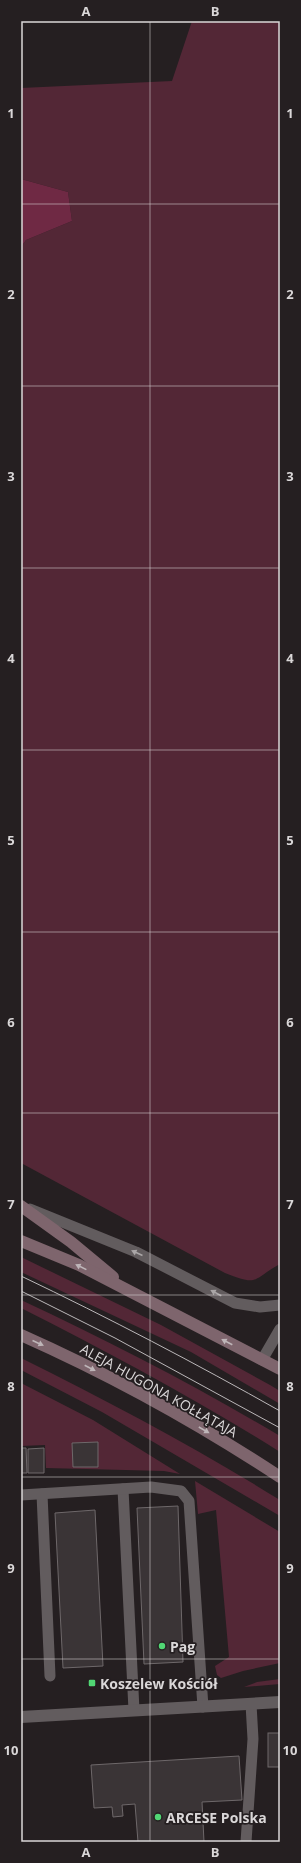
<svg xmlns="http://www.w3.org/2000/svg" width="301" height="1863" font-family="'Open Sans',sans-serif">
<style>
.green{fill:#532736}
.forest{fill:#6f2944}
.building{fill:#3a3436;stroke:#6e686a}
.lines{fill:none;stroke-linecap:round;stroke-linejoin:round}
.lane{stroke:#625c5e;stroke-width:11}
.street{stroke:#625c5e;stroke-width:12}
.secondary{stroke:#7e656d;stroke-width:12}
.tram{stroke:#bbb7b9;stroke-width:1}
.oneway{fill:#aaa6a7}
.oneway2{fill:#beb5b8}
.grid{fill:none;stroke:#dad7d8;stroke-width:1;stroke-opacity:0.55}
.poi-dot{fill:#51d674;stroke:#251f21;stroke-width:1.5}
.labels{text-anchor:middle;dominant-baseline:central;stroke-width:3.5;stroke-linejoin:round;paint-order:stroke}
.street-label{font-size:14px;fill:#dad7d8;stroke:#251f21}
.poi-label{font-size:14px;font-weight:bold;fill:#dad7d8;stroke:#251f21;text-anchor:start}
.neatline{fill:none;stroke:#dad7d8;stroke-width:1.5}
.grid-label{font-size:13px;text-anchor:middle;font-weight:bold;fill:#dad7d8}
</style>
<rect width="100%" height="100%" fill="#251f21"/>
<g class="green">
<path d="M 192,21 L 280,21 L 280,1264 C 252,1279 260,1287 225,1273 L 21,1163 L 21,247 L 26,240 L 72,221 L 68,192 L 21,179 L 21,88 L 172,81 Z"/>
<path d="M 21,1257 L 161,1325 L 270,1385 L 280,1391 L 280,1404 L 191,1352 L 21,1272 Z"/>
<path d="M 21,1300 C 109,1341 196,1386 280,1436 L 280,1452 C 196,1399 110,1353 21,1308 Z"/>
<path d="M 21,1358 C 110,1402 196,1448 280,1500 L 280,1516 L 102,1412 L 21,1370 Z"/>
<path d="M 21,1383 L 93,1420 L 180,1474 L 164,1471 L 46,1468 L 45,1445 L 21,1446 Z"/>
<path d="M 195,1481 L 280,1532 L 280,1663 L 243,1671 L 221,1678 L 217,1675 L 215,1666 L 229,1657 L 216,1510 L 198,1514 Z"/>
<path d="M 280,1679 L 280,1684 L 244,1687 L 257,1682 Z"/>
</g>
<path class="forest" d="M 21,179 L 68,192 L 72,221 L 26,240 L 21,247 Z"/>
<g class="building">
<path d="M 98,1442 L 98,1467 L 73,1467 L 72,1443 Z"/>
<path d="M 21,1448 L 26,1448 L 27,1473 L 21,1473 Z"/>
<path d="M 44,1448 L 44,1473 L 28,1473 L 28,1449 Z"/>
<path d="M 178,1506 L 183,1662 L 144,1664 L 137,1508 Z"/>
<path d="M 95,1510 L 103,1666 L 63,1668 L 55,1513 Z"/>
<path d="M 21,1645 L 22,1670 L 21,1670 Z"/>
<rect x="268" y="1733" width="12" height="34"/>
<path d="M 239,1756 L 242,1800 L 202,1802 L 204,1842 L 138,1842 L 135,1804 L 122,1805 L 123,1816 L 113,1817 L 112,1807 L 94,1808 L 91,1765 Z"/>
</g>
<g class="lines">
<g class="lane">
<path d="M 30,1209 L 136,1252 L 235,1303 L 260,1307 L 280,1305"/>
<path d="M 262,1360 L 280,1329"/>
<path d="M 123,1489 L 134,1710"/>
<path d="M 42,1494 L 50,1676"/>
<path d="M 21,1495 L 151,1487 L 181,1491 L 189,1501 L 203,1707"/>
<path d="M 246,1842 L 253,1739 L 251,1704"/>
</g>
<path class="street" d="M 21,1717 L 280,1702"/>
<g class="secondary">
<path d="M 21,1206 L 71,1242 L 113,1277"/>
<path d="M 21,1241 L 79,1265 L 280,1369"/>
<path d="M 21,1335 C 111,1375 198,1423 280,1477"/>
</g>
<g class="tram">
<path d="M 21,1276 C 109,1318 195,1363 280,1411"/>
<path d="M 21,1291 L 115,1338 L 280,1428"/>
</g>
</g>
<defs><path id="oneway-solid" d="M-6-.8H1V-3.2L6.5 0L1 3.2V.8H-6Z"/></defs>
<g class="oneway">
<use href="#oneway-solid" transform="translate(137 1253) rotate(-156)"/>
<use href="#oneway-solid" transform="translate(216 1293) rotate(-152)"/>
</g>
<g class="oneway2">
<use href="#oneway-solid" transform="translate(81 1267) rotate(-154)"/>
<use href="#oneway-solid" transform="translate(227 1342) rotate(-153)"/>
<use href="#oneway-solid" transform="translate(38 1343) rotate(24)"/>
<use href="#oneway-solid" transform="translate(90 1368) rotate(27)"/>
<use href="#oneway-solid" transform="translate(204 1430) rotate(30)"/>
</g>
<path class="grid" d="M 150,21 L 150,1842M 21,204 L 280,204M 21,386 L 280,386M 21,568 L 280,568M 21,750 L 280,750M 21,932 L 280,932M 21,1113 L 280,1113M 21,1295 L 280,1295M 21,1477 L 280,1477M 21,1659 L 280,1659"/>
<g class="poi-dot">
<circle cx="162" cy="1646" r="4"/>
<rect x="88" y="1679" width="8" height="8" rx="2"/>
<circle cx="158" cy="1817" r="4"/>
</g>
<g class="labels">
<g class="street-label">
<text transform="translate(159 1390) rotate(29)">ALEJA HUGONA KOŁŁĄTAJA</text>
</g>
<g class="poi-label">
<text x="170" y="1646">Pag</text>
<text x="100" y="1683">Koszelew Kościół</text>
<text x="166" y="1817">ARCESE Polska</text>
</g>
</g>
<rect width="301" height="1863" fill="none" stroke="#251f21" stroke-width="44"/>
<rect x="22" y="22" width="257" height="1819" class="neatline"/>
<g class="grid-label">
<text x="86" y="16">A</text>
<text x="215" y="16">B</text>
<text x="11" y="118">1</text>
<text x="290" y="118">1</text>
<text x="11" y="299">2</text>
<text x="290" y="299">2</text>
<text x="11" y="481">3</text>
<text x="290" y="481">3</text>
<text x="11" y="663">4</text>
<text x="290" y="663">4</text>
<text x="11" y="845">5</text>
<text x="290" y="845">5</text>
<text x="11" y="1027">6</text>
<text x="290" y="1027">6</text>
<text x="11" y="1209">7</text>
<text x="290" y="1209">7</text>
<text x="11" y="1391">8</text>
<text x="290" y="1391">8</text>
<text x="11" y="1573">9</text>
<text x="290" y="1573">9</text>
<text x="11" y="1755">10</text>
<text x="290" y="1755">10</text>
<text x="86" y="1857">A</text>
<text x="215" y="1857">B</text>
</g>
</svg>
